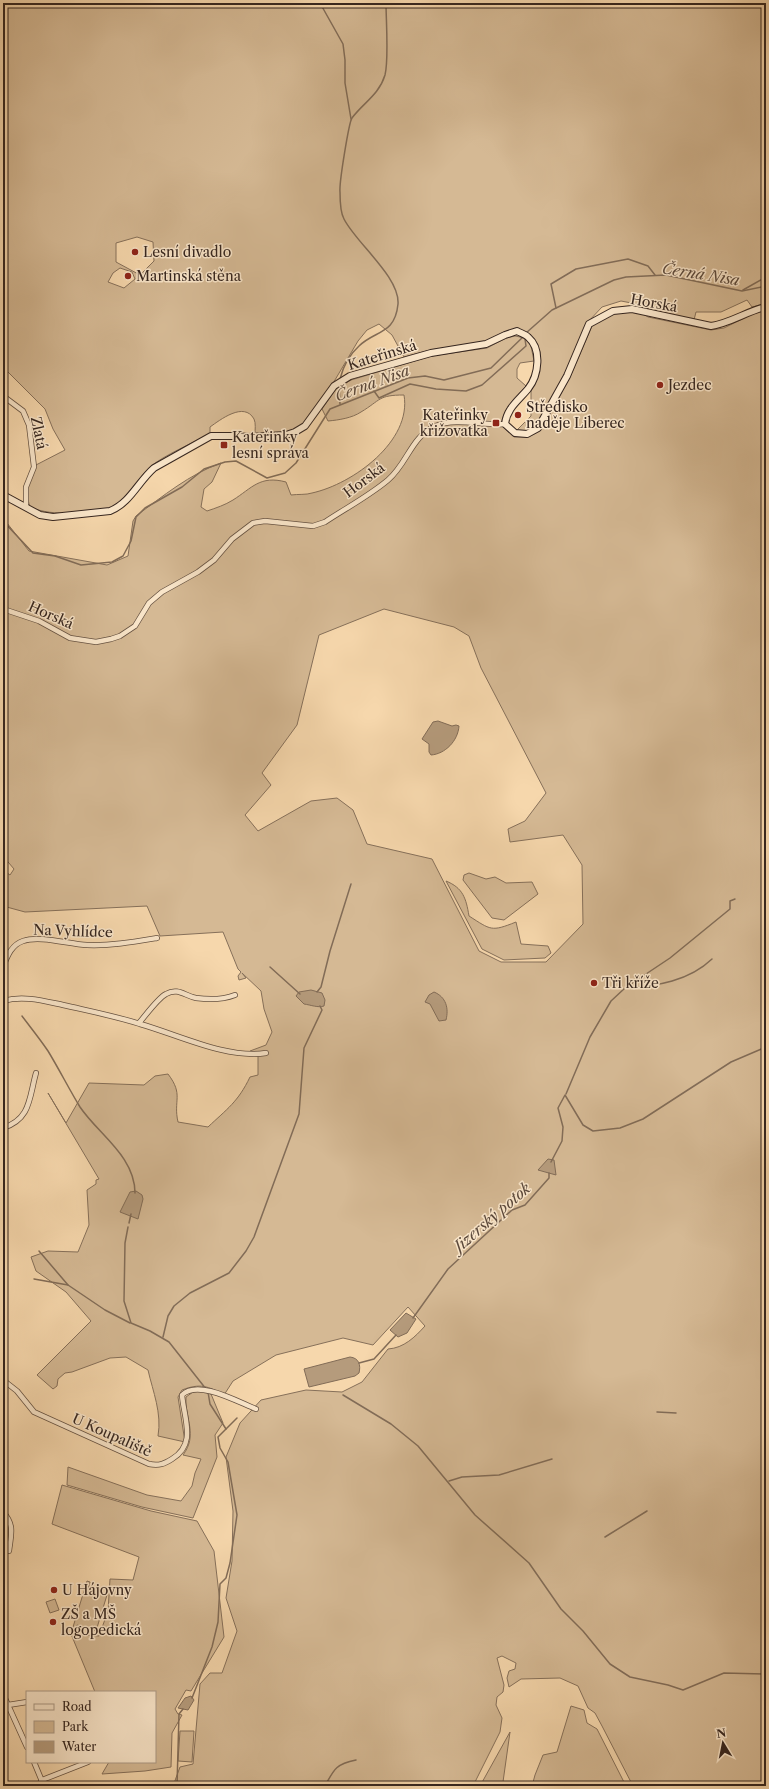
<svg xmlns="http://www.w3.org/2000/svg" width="769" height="1789" font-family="'Libre Caslon Text',serif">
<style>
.green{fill:#d5b994;stroke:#86705a;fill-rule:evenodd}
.water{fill:#b59b7c;stroke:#826c57}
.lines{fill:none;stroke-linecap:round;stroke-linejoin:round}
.stream{stroke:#826c57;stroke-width:1.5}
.street-casing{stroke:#665242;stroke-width:6}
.secondary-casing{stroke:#36261f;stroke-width:8}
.street{stroke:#f9e5c9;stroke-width:4.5}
.secondary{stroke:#f9e5c9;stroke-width:6}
.poi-dot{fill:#8f2418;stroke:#f9e5c9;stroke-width:1.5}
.labels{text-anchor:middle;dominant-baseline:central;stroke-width:3;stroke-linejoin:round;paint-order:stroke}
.poi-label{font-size:14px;fill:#36261f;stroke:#f9e5c9;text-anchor:start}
.street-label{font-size:14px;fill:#36261f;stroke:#f9e5c9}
.water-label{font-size:15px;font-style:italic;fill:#5c493b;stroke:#f9e5c9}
</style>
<rect width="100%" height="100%" fill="#f6d7ac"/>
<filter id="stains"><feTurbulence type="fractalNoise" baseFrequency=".005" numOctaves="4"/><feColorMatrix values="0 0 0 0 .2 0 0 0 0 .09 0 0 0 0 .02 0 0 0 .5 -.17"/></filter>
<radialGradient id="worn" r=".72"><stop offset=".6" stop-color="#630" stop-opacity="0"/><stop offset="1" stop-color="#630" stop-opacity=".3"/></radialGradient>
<g class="green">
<path d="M 3,3 L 766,3 L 766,304 L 752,307 L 747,300 L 721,312 L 696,312 L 694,320 L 651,311 L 642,305 L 621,301 L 602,307 L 587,323 L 565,375 L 536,426 L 527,431 L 516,431 L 531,416 L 531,390 L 538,375 L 540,356 L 537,343 L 528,333 L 514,329 L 504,332 L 485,342 L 430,350 L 404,357 L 392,335 L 379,324 L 367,330 L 358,341 L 332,385 L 303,424 L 294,430 L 286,432 L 255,434 C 255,430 256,423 254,419 C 244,401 220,420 210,427 L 210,434 C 193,443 164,455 150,467 C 135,481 129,500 109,509 C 83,511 56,518 30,507 C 24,488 30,483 36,465 L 65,450 L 53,429 L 45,409 L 3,367 ZM 137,237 L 153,242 L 154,261 L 140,275 L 116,262 L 116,243 ZM 120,268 L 132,272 L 135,279 L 124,288 L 108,282 L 113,273 Z"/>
<path d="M 766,310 L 766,1786 L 633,1786 L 602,1726 L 595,1713 L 588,1708 L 578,1686 L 560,1678 L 521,1679 L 509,1687 L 507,1678 L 509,1671 L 515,1669 L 516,1663 L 502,1656 L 497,1658 L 504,1685 L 503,1692 L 497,1697 L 496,1705 L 502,1718 L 500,1732 L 473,1786 L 173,1786 L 180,1767 L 193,1764 L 200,1684 L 210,1673 L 222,1673 L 237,1631 L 226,1598 L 232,1561 L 233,1511 L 226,1457 L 240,1423 L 261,1400 L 306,1390 L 342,1392 L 362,1382 L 388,1349 C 404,1348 415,1337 425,1326 L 408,1307 L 373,1345 L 343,1338 L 276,1355 L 233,1381 L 224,1395 C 208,1386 200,1383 182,1390 L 178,1397 L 185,1442 L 158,1436 C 162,1413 153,1392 148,1370 L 126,1357 L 110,1358 L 72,1372 L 65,1373 L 58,1379 L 57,1386 L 53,1389 L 37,1375 L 91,1321 L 66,1292 L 36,1271 L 31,1257 L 48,1251 L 78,1252 L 89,1225 L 87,1190 L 96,1184 L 96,1180 L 99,1179 L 48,1093 L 66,1123 L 89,1083 L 144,1085 L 155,1076 L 168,1074 C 184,1095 173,1100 178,1122 L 208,1127 C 227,1109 238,1102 250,1077 L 258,1075 L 258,1056 L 252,1055 L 250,1051 L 266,1045 L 272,1032 L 264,1009 L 261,991 L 242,973 L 246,978 L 239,980 L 238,976 L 241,972 L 238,969 L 223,932 L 160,936 L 147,906 L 25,912 L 3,906 L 3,870 L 10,875 L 14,869 L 3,856 L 3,518 L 29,551 L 107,565 L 128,556 L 133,521 L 136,516 C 163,496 190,474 221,463 L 212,482 L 204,489 L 201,507 L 207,511 C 216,508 225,505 233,500 C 252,488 260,475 286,482 L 291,495 C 298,494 306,495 312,493 C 353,484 412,441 404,395 C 378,395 381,400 361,412 C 352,418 339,420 328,421 L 322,409 L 336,389 L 351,380 L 431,356 L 487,348 L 506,338 L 515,336 L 525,338 L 531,346 L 534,361 L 520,363 L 517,369 L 517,378 L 526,386 C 514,398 504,408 501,425 L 514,437 L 528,437 L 540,431 L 570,377 L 592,326 L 605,313 L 639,311 L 648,317 L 711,330 L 724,328 L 754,313 ZM 384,609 L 454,627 L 469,636 L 481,668 L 546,793 L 525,821 L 508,829 L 510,842 L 563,835 L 582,865 L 583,924 L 546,962 L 501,962 L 479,951 L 432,859 L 367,844 L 353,810 L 337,798 L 311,801 L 258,831 L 245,815 L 271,785 L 262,773 L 297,725 L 319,635 Z"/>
<path d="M 469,873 L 486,879 L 495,877 L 506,883 L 532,882 L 538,894 L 504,920 L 492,918 L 463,880 L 464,875 Z"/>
<path d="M 446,881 C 463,888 466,898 469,916 C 491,930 491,932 516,922 L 521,944 L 548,946 L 551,953 L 545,958 L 504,960 L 482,949 Z"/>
<path d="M 201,1391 L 211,1394 L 223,1423 L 215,1435 L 217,1457 L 193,1518 L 142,1507 L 67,1485 L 68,1467 L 147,1495 L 181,1501 L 192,1486 L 195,1473 L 201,1459 L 183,1455 C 198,1435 185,1419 186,1397 L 193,1392 Z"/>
<path d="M 62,1485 L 151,1511 L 197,1521 L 214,1551 L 224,1637 L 191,1691 L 186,1690 L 175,1709 L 178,1714 L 182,1715 L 172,1733 L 171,1767 L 145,1771 L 102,1774 L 109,1762 L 155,1762 L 155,1692 L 95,1692 L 71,1634 L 99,1636 L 108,1611 L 110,1579 L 133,1580 L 139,1557 L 52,1524 Z"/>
<path d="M 87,1581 L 90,1582 L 88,1589 L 107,1595 L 96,1631 L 77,1625 L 76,1628 L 73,1627 Z"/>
<path d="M 55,1599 L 59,1610 L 50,1613 L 46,1602 Z"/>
<path d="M 571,1706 L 584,1710 L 587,1723 L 597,1729 L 626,1786 L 532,1786 L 535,1775 L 543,1755 L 557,1752 Z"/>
<path d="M 180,1731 L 194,1731 L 192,1762 L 178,1761 Z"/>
<path d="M 510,1732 L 503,1782 L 531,1786 L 480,1786 Z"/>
</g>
<g class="water">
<path d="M 438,721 L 452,726 L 456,725 L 459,726 C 458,741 445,754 431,755 L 429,752 L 429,744 L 422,739 L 433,722 Z"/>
<path d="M 311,990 L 322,993 L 325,1000 L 324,1006 C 318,1008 311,1005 304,1004 L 296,996 L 299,992 Z"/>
<path d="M 434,992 C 446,997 449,1008 446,1020 L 439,1021 L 430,1004 L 425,1002 L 429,995 Z"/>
<path d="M 548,1159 L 554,1160 L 556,1175 L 538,1170 Z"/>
<path d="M 136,1191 L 142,1195 L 143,1199 L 138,1219 L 120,1212 L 130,1192 Z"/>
<path d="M 406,1313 L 416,1319 L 407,1333 L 398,1337 L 390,1330 Z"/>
<path d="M 350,1357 C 359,1358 361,1365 359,1373 L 355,1376 L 309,1387 L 304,1369 Z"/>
<path d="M 191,1696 L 194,1700 L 188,1710 L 178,1708 L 185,1698 Z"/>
</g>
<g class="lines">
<g class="stream">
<path d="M 320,3 L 343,44 L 345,60 L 345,83 L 351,119"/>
<path d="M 743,290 L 766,277"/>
<path d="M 556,308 L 551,284 L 576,269 L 628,259 L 648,266 L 655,275"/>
<path d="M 526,333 L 552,310 L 614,280 L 626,277 L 666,275 L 742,291 L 766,286"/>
<path d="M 340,379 C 343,367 349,355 359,346 C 375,330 395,335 398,304 C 400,277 356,243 344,219 C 340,212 340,199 340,192 C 339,183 349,122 352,118 C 363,103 379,95 385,75 C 389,59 386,21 386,3"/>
<path d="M 339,385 L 340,404"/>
<path d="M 374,391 L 379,398 L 410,384 L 436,389 L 466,391 L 482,385 L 526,346 L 525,339"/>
<path d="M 3,521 L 33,553 L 55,556 L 81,565 L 112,562 L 123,556 L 131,541 L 136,517 L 145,508 L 182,487 L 204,469 L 225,462 L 236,461 L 267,478 L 285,473 L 296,463 L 330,409 L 408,378 L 425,376 L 444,380 L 491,368 L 524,336"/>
<path d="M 270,967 L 300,994"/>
<path d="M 627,988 C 657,986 689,981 712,959"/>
<path d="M 317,992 L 321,987 L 330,951 L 351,884"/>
<path d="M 22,1016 C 31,1028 40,1039 48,1051 C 59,1069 69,1089 80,1107 C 98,1134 135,1156 135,1193"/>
<path d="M 566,1094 L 590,1037 L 611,1001 L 625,988 L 670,958 L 730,909 L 730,901 L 735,899"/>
<path d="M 551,1162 L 562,1141 L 563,1127 L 558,1108 L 565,1095 L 583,1125 L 593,1131 L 620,1128 L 643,1119 L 731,1062 L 766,1047"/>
<path d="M 129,1223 L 131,1214"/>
<path d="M 128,1227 L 125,1243 L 124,1301 L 131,1323 L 150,1331 L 169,1342 L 206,1389"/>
<path d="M 39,1251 L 68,1285 L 105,1310 L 130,1323"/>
<path d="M 34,1279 L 68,1285"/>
<path d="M 413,1318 L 448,1269 L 512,1210 L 525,1205 L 549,1178 L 549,1173"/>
<path d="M 163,1337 L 168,1316 L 174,1306 L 190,1293 L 229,1273 L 246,1251 L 254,1237 L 299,1114 L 304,1048 L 322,1010 L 320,1006"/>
<path d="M 359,1363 L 374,1359 L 396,1335"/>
<path d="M 208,1392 L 210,1404 L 226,1429"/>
<path d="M 343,1395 L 391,1424 L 418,1446 L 475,1515 L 529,1563 L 561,1609 L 583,1631 L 610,1664 L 630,1677 L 668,1685 L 683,1690 L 724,1673 L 766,1674"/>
<path d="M 657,1412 L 676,1413"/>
<path d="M 449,1481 L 462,1477 L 499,1475 L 552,1459"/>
<path d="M 605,1537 L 647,1511"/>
<path d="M 192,1698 L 212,1647 L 218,1622 L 220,1584 L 226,1578 L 230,1563 L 237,1515 L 228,1462 L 220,1448 L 218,1437 L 237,1418"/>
<path d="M 177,1786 L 179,1714 L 183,1709"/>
<path d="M 325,1786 C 334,1769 336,1764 356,1760"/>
</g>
<defs>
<g id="street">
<path d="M 3,396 L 23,411 L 29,425 L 34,467 L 26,487 L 26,507"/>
<path d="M 3,609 L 39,621 L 70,638 L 96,642 L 111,639 L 120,636 L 135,626 L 149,603 L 162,592 L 198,572 L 214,560 L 232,539 L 253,523 L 265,521 L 313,526 L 325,522 C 346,508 369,496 388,480 C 408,463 411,436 436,426 C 456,417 483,426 505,424"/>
<path d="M 3,967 C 7,957 11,945 23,941 C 40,935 68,944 87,945 C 110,946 133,942 157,938"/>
<path d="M 3,1001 C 23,995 44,1001 63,1005 C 89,1011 115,1016 140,1024 C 179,1035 226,1059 266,1053"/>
<path d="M 139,1023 C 146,1015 158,998 166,994 C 178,987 185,996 196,998 C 210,1000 222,1000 235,995"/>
<path d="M 3,1128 C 31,1119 29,1098 36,1073"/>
<path d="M 3,1380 L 17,1391 L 34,1412 L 149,1464 C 159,1466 164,1464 172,1459 C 197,1444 184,1419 182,1395 C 198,1379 238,1402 256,1409"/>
<path d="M 3,1512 C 15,1525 11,1535 9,1551 L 3,1550"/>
<path d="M 3,1694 L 27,1747"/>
<path d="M 8,1705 L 27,1702"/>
<path d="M 34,1762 L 44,1786"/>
<path d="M 42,1780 L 88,1762"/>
<path d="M 38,1786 L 42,1780"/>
</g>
<path id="secondary" d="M 3,495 L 40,515 L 53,517 L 110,511 C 130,503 138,482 154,468 L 211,436 L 234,436 L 249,437 L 286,435 L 295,432 L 305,426 L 334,386 L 350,376 L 431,353 L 486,344 L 505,335 L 517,331 C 520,333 525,334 528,337 C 542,349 539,375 528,389 C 518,401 507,408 505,424 L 515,433 L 527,434 L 538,428 L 567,376 L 589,324 L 613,311 L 632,309 L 711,326 C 731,323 747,311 766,307"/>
</defs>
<use href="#street" class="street-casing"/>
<use href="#secondary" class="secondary-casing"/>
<use href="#street" class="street"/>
<use href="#secondary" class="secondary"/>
</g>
<g class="poi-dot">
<circle cx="135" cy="252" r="4"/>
<circle cx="128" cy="276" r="4"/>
<circle cx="660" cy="385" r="4"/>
<circle cx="518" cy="415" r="4"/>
<rect x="492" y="419" width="8" height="8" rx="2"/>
<rect x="220" y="441" width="8" height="8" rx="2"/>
<circle cx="594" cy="983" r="4"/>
<circle cx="54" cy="1590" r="4"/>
<circle cx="53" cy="1622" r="4"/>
</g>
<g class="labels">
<g class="poi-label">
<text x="143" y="252">Lesní divadlo</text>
<text x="136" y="276">Martinská stěna</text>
<text x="668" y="385">Jezdec</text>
<text x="526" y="407">Středisko<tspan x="526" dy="16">naděje Liberec</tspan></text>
<text x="488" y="415" text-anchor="end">Kateřinky<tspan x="488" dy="16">křižovatka</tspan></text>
<text x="232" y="437">Kateřinky<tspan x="232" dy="16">lesní správa</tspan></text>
<text x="602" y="983">Tři kříže</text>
<text x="62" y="1590">U Hájovny</text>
<text x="61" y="1614">ZŠ a MŠ<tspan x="61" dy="16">logopedická</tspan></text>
</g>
<g class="street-label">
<text transform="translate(654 303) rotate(10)">Horská</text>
<text transform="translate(382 355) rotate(-17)">Kateřinská</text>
<text transform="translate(39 433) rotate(78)">Zlatá</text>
<text transform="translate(364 480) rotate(-37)">Horská</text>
<text transform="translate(51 615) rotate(24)">Horská</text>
<text transform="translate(73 931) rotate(2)">Na Vyhlídce</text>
<text transform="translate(112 1435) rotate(24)">U Koupaliště</text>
</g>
<g class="water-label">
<text transform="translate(701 274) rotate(9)">Černá Nisa</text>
<text transform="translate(372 383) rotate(-20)">Černá Nisa</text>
<text transform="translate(492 1217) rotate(-41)">Jizerský potok</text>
</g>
</g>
<rect width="769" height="1789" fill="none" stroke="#f6d7ac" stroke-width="16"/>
<rect x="4" y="4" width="761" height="1781" fill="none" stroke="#36261f" stroke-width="2"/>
<rect x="8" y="8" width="753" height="1773" fill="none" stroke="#36261f"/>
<rect x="26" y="1691" width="130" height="72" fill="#f9e5c9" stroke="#ab9985"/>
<rect x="34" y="1704" width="20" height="6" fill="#f9e5c9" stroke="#ab9985"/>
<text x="62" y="1711" font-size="12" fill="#36261f">Road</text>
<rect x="34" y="1721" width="20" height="12" fill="#d5b994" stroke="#ab9985"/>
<text x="62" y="1731" font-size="12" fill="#36261f">Park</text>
<rect x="34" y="1741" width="20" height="12" fill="#b59b7c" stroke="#ab9985"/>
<text x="62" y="1751" font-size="12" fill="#36261f">Water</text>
<g transform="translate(723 1743) rotate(350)" stroke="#f9e5c9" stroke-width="3" paint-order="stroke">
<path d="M0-3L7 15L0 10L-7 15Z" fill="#36261f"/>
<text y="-6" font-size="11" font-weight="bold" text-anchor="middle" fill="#36261f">N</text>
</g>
<rect width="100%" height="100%" filter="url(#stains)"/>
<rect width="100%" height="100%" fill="url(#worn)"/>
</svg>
